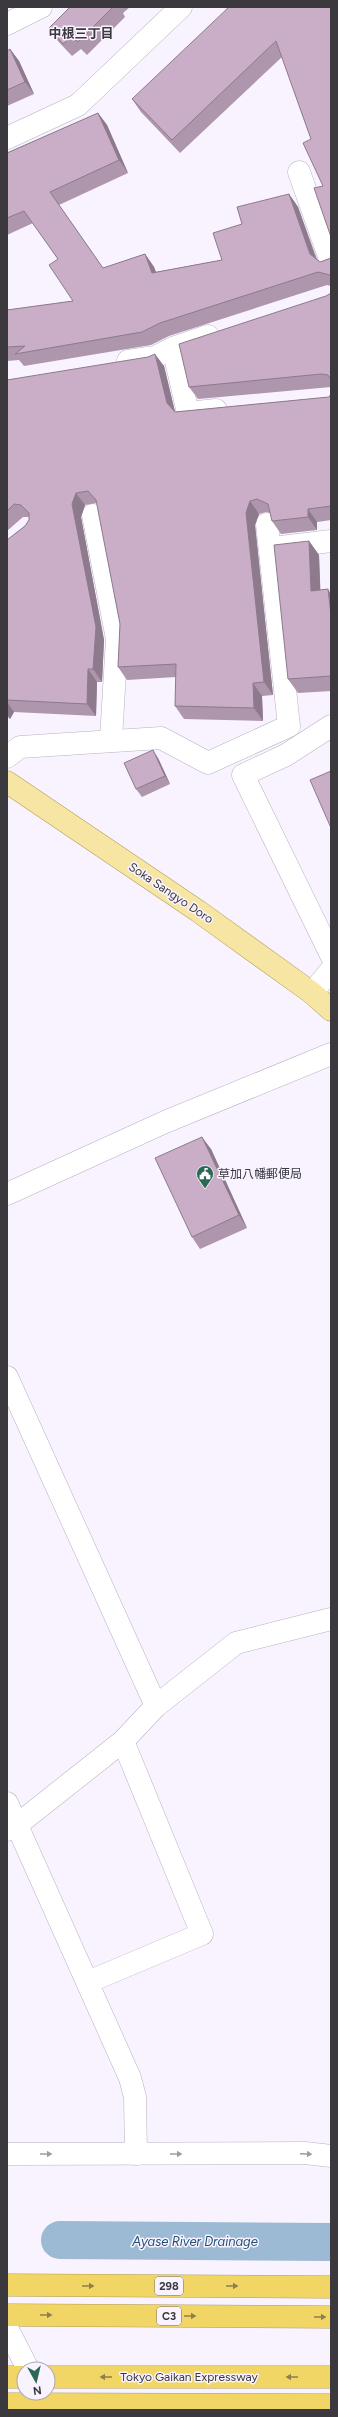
<svg xmlns="http://www.w3.org/2000/svg" width="338" height="2417" font-family="Figtree,'Noto Sans JP',sans-serif">
<style>
.lines{fill:none;stroke-linecap:round;stroke-linejoin:round}
.canal{stroke:#9cbad3;stroke-width:38}
.minor-casing{stroke:#b8b2c0;stroke-width:23}
.major-casing{stroke:#b19e57;stroke-width:23}
.highway-casing{stroke:#b19e57;stroke-width:23}
.minor{stroke:#fff;stroke-width:22}
.major{stroke:#f7e6a3;stroke-width:22}
.highway{stroke:#f1d565;stroke-width:22}
.wall{fill:#ae96ac}
.shaded-wall{fill:#8d7a8c}
.building{fill:#caaec8;stroke:#8d7a8c}
.oneway{fill:#9d9c9e}
.oneway2{fill:#8d7f50}
.labels{text-anchor:middle;dominant-baseline:central;stroke-width:3;stroke-linejoin:round;paint-order:stroke}
.shield{fill:#f8f3ff;stroke:#747078;stroke-width:1}
.shield-label{font-size:11px;font-weight:bold;fill:#3b383e}
.street-label{font-size:12px;fill:#3b383e;stroke:#f8f3ff}
.poi-label{font-size:12px;fill:#3b383e;stroke:#f8f3ff;text-anchor:start}
.neighbourhood-label{font-size:13px;font-weight:bold;fill:#3b383e;stroke:#f8f3ff}
.water-label{font-size:13px;font-style:italic;fill:#215074;stroke:#f8f3ff}
</style>
<rect width="100%" height="100%" fill="#f8f3ff"/>
<g class="lines">
<path class="canal" d="M 60,2240 L 331,2242"/>
<defs>
<g id="minor">
<path d="M 7,24 L 41,7"/>
<path d="M 7,138 L 78,105 L 181,7"/>
<path d="M 299,172 L 331,262"/>
<path d="M 173,348 L 188,413 L 216,410"/>
<path d="M 128,361 L 155,357 L 173,348 L 208,336"/>
<path d="M 93,515 L 117,639 L 111,739"/>
<path d="M 281,547 L 331,541"/>
<path d="M 331,726 L 286,755 L 243,775 L 331,955"/>
<path d="M 7,757 L 20,747 L 161,738 L 208,763 L 289,726 L 267,524"/>
<path d="M 312,993 L 331,970"/>
<path d="M 7,1194 L 165,1122 L 331,1054"/>
<path d="M 7,1377 L 156,1706"/>
<path d="M 7,1803 L 130,2078 L 135,2097 L 136,2154"/>
<path d="M 7,1830 L 17,1825 L 123,1741 L 156,1706 L 236,1643 L 331,1619"/>
<path d="M 88,1982 L 202,1934 L 123,1741"/>
<path d="M 7,2154 L 305,2153 L 331,2156"/>
<path d="M 7,2328 L 28,2369"/>
</g>
<path id="major" d="M 7,782 L 198,911 L 312,993 L 331,1010"/>
<g id="highway">
<path d="M 7,2285 L 331,2287"/>
<path d="M 7,2315 L 331,2317"/>
<path d="M 7,2377 L 24,2377"/>
<path d="M 48,2377 L 331,2377"/>
<path d="M 7,2404 L 331,2405"/>
</g>
</defs>
<use href="#minor" class="minor-casing"/>
<use href="#major" class="major-casing"/>
<use href="#highway" class="highway-casing"/>
<use href="#minor" class="minor"/>
<use href="#major" class="major"/>
<use href="#highway" class="highway"/>
</g>
<g class="wall">
<path d="M 70,7 L 130,7 L 123,13 L 125,17 L 87,55 L 81,49 L 72,56 L 57,40 L 49,28 Z"/>
<path d="M 331,7 L 323,186 L 311,139 L 282,57 L 180,153 L 141,112 L 132,99 Z"/>
<path d="M 10,49 L 19,61 L 34,94 L 7,106 L 7,51 Z"/>
<path d="M 98,113 L 107,125 L 128,173 L 59,205 L 103,268 L 145,254 L 154,267 L 156,272 L 222,260 L 242,224 L 289,194 L 298,207 L 317,259 L 320,262 L 331,258 L 331,286 L 327,285 L 169,336 L 151,345 L 24,366 L 19,360 L 7,361 L 7,310 L 73,301 L 58,259 L 33,223 L 7,235 L 7,153 Z"/>
<path d="M 331,293 L 331,387 L 198,399 L 189,387 Z"/>
<path d="M 164,366 L 175,412 L 329,397 L 331,394 L 331,520 L 317,522 L 317,530 L 281,534 L 272,521 L 270,513 L 266,512 L 259,514 L 255,525 L 273,695 L 262,696 L 263,721 L 184,719 L 175,706 L 176,677 L 127,680 L 118,667 L 120,624 L 97,503 L 85,505 L 81,517 L 104,640 L 102,682 L 97,682 L 96,716 L 14,712 L 10,719 L 7,716 L 7,540 L 25,526 L 29,520 L 29,517 L 23,517 L 7,531 L 7,380 Z"/>
<path d="M 309,541 L 319,555 L 320,590 L 331,594 L 331,691 L 298,693 L 288,679 Z"/>
<path d="M 158,758 L 170,784 L 142,797 L 136,789 Z"/>
<path d="M 211,1149 L 247,1228 L 200,1249 L 192,1237 Z"/>
</g>
<g class="shaded-wall">
<path d="M 10,49 L 19,61 L 34,94 L 25,82 Z"/>
<path d="M 98,113 L 107,125 L 128,173 L 119,160 Z"/>
<path d="M 289,194 L 298,207 L 319,267 L 310,254 Z"/>
<path d="M 145,254 L 154,267 L 161,286 L 152,273 Z"/>
<path d="M 155,354 L 164,366 L 176,416 L 167,403 Z"/>
<path d="M 76,493 L 85,505 L 81,517 L 104,640 L 102,682 L 93,669 L 72,504 Z"/>
<path d="M 250,501 L 259,514 L 255,525 L 273,695 L 264,682 L 246,513 Z"/>
<path d="M 308,509 L 317,522 L 317,530 L 308,517 Z"/>
<path d="M 309,541 L 319,555 L 321,605 L 311,591 Z"/>
<path d="M 328,589 L 331,594 L 331,616 Z"/>
<path d="M 88,669 L 97,682 L 96,716 L 87,704 Z"/>
<path d="M 253,683 L 262,696 L 263,721 L 254,708 Z"/>
<path d="M 7,702 L 14,712 L 10,719 L 7,714 Z"/>
<path d="M 153,750 L 158,758 L 170,784 L 165,776 Z"/>
<path d="M 202,1137 L 211,1149 L 247,1228 L 239,1215 Z"/>
</g>
<g class="building">
<path d="M 70,7 L 113,7 L 78,42 L 72,36 L 63,44 L 49,28 Z"/>
<path d="M 229,7 L 331,7 L 331,237 L 314,188 L 323,186 L 303,143 L 311,139 L 276,41 L 172,140 L 132,99 Z"/>
<path d="M 10,49 L 25,82 L 7,90 L 7,51 Z"/>
<path d="M 98,113 L 119,160 L 50,192 L 103,268 L 145,254 L 152,273 L 222,260 L 213,233 L 242,224 L 237,207 L 289,194 L 310,254 L 320,262 L 331,258 L 331,277 L 330,275 L 318,272 L 160,323 L 142,332 L 15,354 L 25,346 L 7,347 L 7,310 L 73,301 L 49,265 L 58,259 L 24,211 L 7,218 L 7,153 Z"/>
<path d="M 331,293 L 331,380 L 328,375 L 321,374 L 189,387 L 179,344 L 326,296 Z"/>
<path d="M 155,354 L 167,403 L 175,412 L 329,397 L 331,394 L 331,506 L 308,509 L 308,517 L 272,521 L 268,504 L 257,499 L 250,501 L 246,513 L 264,682 L 253,683 L 254,708 L 175,706 L 176,664 L 118,667 L 120,624 L 96,500 L 88,491 L 76,493 L 72,504 L 96,627 L 93,669 L 88,669 L 87,704 L 7,700 L 7,540 L 25,526 L 29,520 L 29,513 L 21,505 L 14,504 L 7,511 L 7,380 L 148,357 Z"/>
<path d="M 309,541 L 311,591 L 328,589 L 331,615 L 331,676 L 288,679 L 274,545 Z"/>
<path d="M 153,750 L 165,776 L 136,789 L 124,763 Z"/>
<path d="M 331,771 L 331,828 L 310,780 Z"/>
<path d="M 202,1137 L 239,1215 L 192,1237 L 155,1158 Z"/>
</g>
<defs><path id="oneway-solid" d="M-6-.8H1V-3.2L6.5 0L1 3.2V.8H-6Z"/></defs>
<g class="oneway">
<use href="#oneway-solid" transform="translate(46 2154)"/>
<use href="#oneway-solid" transform="translate(176 2154)"/>
<use href="#oneway-solid" transform="translate(306 2154) rotate(3)"/>
</g>
<g class="oneway2">
<use href="#oneway-solid" transform="translate(88 2286)"/>
<use href="#oneway-solid" transform="translate(232 2286)"/>
<use href="#oneway-solid" transform="translate(46 2315)"/>
<use href="#oneway-solid" transform="translate(190 2316)"/>
<use href="#oneway-solid" transform="translate(320 2317)"/>
<use href="#oneway-solid" transform="translate(106 2377) rotate(-180)"/>
<use href="#oneway-solid" transform="translate(292 2377) rotate(-180)"/>
</g>
<defs>
<symbol id="civic-pin" viewBox="-11 -11 22 30"><path d="M0 17L-7.5 6A9.5 9.5 0 1 1 7.5 6Z" fill="#2b6955" stroke="#f8f3ff"/><path d="M-.6-6.5H3V-4.5H.6V-3L4-1V1h2V6H-6V1h2V-1L-.6-3ZM-1.2 2.5V6h2.4V2.5Z" fill="#fff"/></symbol>
</defs>
<g fill-rule="evenodd">
<use href="#civic-pin" x="195" y="1164" width="20" height="27"/>
</g>
<g class="labels">
<g class="shield">
<rect x="155" y="2277" width="28" height="18" rx="3"/>
<rect x="157" y="2307" width="24" height="18" rx="3"/>
</g>
<g class="shield-label">
<text x="169" y="2286">298</text>
<text x="169" y="2316">C3</text>
</g>
<g class="street-label">
<text transform="translate(171 893) rotate(34)">Soka Sangyo Doro</text>
<text x="189" y="2377">Tokyo Gaikan Expressway</text>
</g>
<g class="poi-label">
<text x="218" y="1174">草加八幡郵便局</text>
</g>
<g class="neighbourhood-label">
<text x="81" y="33">中根三丁目</text>
</g>
<g class="water-label">
<text x="195" y="2241">Ayase River Drainage</text>
</g>
</g>
<rect width="338" height="2417" fill="none" stroke="#3b383e" stroke-width="16"/>
<g transform="translate(36 2381) rotate(172)"><circle r="19" fill="#f8f3ff" stroke="#aca8b2"/>
<path d="M0-3L7 15L0 10L-7 15Z" fill="#2b6955"/>
<text y="-6" font-size="11" font-weight="bold" text-anchor="middle" fill="#3b383e">N</text>
</g>
</svg>
